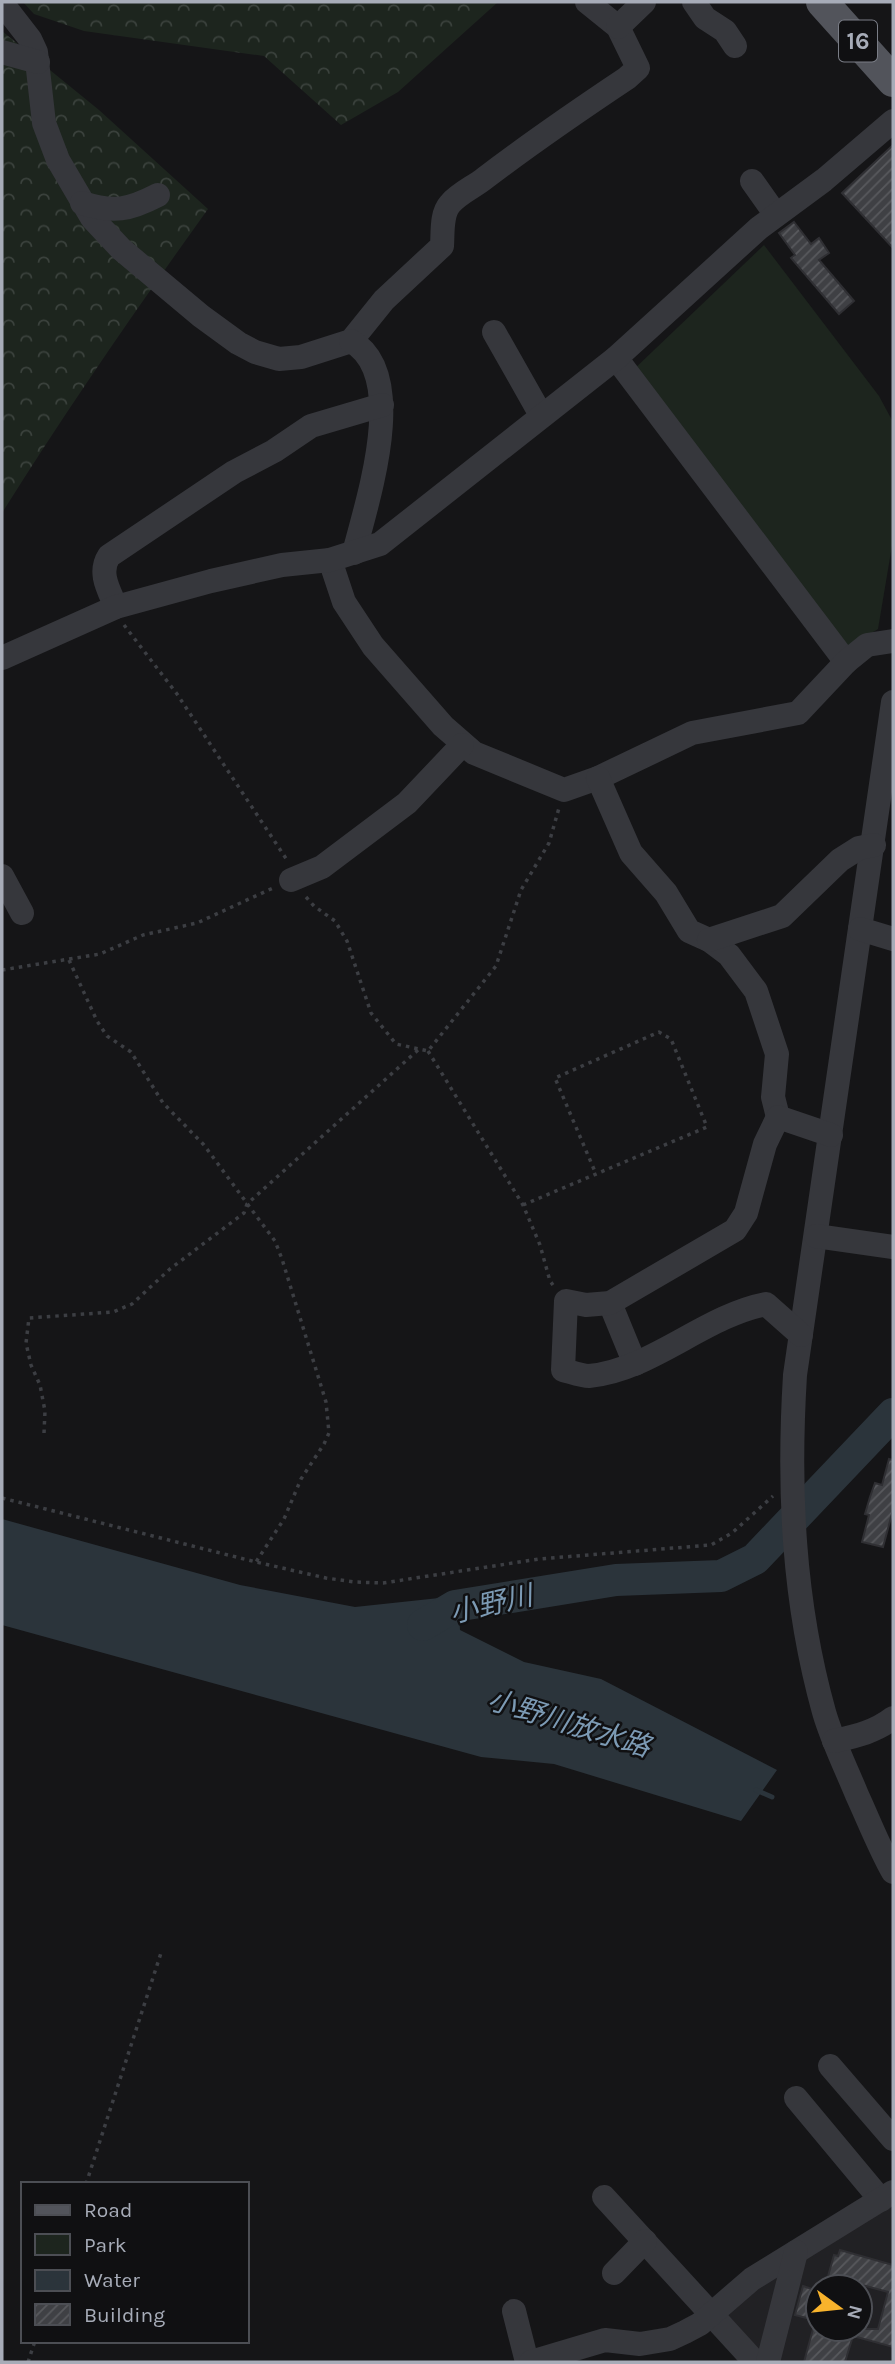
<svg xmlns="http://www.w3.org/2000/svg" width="895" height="2364" font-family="Karla,'Noto Sans JP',sans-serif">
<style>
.built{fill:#212124;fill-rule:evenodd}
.forest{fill:url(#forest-crowns)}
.park{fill:#1d251e}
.water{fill:#2b343b}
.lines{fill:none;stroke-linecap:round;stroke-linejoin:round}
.stream{stroke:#2b343b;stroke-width:5}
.river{stroke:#2b343b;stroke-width:32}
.building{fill:url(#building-hatch);stroke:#2f2f33;stroke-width:2}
.path{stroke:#3c3e43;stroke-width:3.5;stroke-dasharray:3.5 5;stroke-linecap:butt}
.minor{stroke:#36373c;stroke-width:24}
.major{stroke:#52545b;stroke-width:32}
.labels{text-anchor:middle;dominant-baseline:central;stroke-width:5;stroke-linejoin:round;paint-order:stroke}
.shield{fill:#101012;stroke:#7a7d86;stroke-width:2}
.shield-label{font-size:24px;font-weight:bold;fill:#a7acb8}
.water-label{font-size:28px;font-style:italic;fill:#7c9ab4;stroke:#101012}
</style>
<defs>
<pattern id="forest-crowns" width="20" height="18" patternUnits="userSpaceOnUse" patternTransform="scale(1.75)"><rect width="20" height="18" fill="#1d251e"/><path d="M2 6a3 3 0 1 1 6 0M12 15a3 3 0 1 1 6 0" fill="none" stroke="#3b423d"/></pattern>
<pattern id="building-hatch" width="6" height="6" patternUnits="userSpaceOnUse" patternTransform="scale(1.75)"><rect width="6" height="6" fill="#3f4044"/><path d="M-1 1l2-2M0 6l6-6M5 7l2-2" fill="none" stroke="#58595d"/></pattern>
</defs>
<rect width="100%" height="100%" fill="#151517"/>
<path class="built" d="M 893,2204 L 893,2362 L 763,2362 L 722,2319 L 754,2285 ZM 818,2287 L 860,2287 L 860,2329 L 818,2329 Z"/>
<g class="forest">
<path d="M 23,2 L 498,2 L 398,92 L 341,125 L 264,56 L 84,31 L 34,14 Z"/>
<path d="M 2,31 L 99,110 L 208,209 C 137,308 67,409 2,513 Z"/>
</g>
<path class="park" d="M 764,245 L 879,396 L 893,422 L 893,540 L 878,629 L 843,651 L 631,372 Z"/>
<path class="water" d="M 2,1519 L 240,1585 L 355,1607 L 458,1596 L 460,1630 L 524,1662 L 601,1679 L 777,1770 L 741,1821 L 554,1764 L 481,1757 L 2,1625 Z"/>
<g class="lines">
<path class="stream" d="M 756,1790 L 772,1797"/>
<path class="river" d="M 423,1625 L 455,1606 L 616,1580 L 721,1576 L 755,1559 L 893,1414"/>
</g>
<g class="building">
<path d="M 893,145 L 893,248 L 842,193 Z"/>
<path d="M 794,222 L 811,244 L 819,238 L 829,253 L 819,260 L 854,301 L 839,314 L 791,258 L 795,255 L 779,233 Z"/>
<path d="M 889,1459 L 893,1460 L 893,1510 L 883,1547 L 862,1542 L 869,1515 L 865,1514 L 870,1497 L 875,1483 L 882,1485 Z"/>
<path d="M 840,2250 L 893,2265 L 893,2347 L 853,2336 L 845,2362 L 804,2362 L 813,2329 L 878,2329 L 888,2292 L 862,2285 L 861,2287 L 825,2287 L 834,2255 L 838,2256 Z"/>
<path d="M 803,2286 L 818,2291 L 818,2321 L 795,2315 Z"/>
</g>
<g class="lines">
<g class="path">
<path d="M 124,625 L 177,694 L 287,860"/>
<path d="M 306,897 L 314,906 L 335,921 L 347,941 L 371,1013 L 396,1044 L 428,1051 L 496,966 L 521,890 L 549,843 L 559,808"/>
<path d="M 69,960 L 97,1021 L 107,1036 L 131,1052 L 163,1103 L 204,1145 L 260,1221 L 275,1241 L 282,1259 L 326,1402 L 329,1433 L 324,1444 L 301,1479 L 284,1519 L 256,1562"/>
<path d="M 2,970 L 100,954 L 143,935 L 197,923 L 273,888"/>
<path d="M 428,1051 L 523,1205 L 540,1245 L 550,1281 L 553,1285"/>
<path d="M 523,1205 L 707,1127 L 671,1039 L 659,1032 L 555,1078 L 596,1174"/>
<path d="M 44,1433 L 45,1411 L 40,1385 L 31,1365 L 26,1343 L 29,1318 L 113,1312 L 132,1304 L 170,1269 L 244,1213 L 247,1204 L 418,1050"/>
<path d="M 2,1498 L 256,1562 L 326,1578 L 354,1582 L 383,1583 L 539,1559 L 711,1545 L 732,1533 L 773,1496"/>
<path d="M 86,2184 L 161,1953"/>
<path d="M 28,2362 L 35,2341"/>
</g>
<g class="minor">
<path d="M 694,2 L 705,18 L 725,31 L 735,46"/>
<path d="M 2,3 L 30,39 L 36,52 L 44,123 L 58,160 L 92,218 L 121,249 L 201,316 L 238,343 L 255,352 L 279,359 L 301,357 L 351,341 L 384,300 L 442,246 C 443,232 441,214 450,204 C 459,193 474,187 485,178 C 531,143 579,110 627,78 L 638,68 L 618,27 L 587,2"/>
<path d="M 618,27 L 644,2"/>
<path d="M 2,52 L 38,62"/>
<path d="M 752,181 L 776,215"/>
<path d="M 82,203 C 114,213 129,210 158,195"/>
<path d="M 494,332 L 541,415"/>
<path d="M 351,341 C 410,374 367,501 354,553"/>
<path d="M 616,358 L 846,662"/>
<path d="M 330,560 L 344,602 L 373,646 L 443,726 L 474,753 L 564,790 L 598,778 L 692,733 L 798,713 L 846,662 L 867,645 L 893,641"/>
<path d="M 116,607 C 109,590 98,573 109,556 L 234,472 L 274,451 L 311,426 L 382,405"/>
<path d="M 2,658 L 116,607 L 211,581 L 282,565 L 330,560 L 380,544 L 616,358 L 759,228 L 824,180 L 893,121"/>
<path d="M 893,702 L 795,1375 C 788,1489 793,1601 824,1712 C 832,1740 846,1768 857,1795 C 869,1821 879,1847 893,1872"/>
<path d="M 598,778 L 631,853 L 666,893 L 689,931 L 709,940 L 729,955 L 756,991 L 777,1054 L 773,1097 L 778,1117"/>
<path d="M 2,876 L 22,913"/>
<path d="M 291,880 L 322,867 L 407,803 L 462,745"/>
<path d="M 860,929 L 893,939"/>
<path d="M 709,940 L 782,916 L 840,860 L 859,848 L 874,845"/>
<path d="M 816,1236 L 893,1247"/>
<path d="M 610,1303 L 635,1364"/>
<path d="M 801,1335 L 766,1304 C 704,1316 652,1370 589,1376 C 581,1376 571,1372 563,1370 L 566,1301 L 586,1305 L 610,1303 L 735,1230 L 746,1213 L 765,1144 L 778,1117 L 831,1135"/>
<path d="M 834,1741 C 856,1736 875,1732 893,1718"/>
<path d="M 830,2066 L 893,2139"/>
<path d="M 796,2098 L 881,2200"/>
<path d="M 604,2197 L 755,2362"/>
<path d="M 614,2273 L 645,2241"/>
<path d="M 514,2311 L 527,2362"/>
<path d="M 531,2362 L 605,2340 L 640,2344 L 670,2339 L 685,2332 L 700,2324 L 752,2279 L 893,2192"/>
<path d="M 768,2362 L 796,2252"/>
</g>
<path class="major" d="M 822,2 L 893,81"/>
</g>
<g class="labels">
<rect class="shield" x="839" y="20.5" width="38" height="41" rx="5"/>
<g class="shield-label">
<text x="858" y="41">16</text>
</g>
<g class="water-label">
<text transform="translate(491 1604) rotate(-13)">小野川</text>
<text transform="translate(569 1723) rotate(17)">小野川放水路</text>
</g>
</g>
<rect width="895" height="2364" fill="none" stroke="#a7acb8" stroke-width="7"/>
<rect x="21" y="2182" width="228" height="161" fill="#101012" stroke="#4c4e54" stroke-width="2"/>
<rect x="35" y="2205" width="35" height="10" fill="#52545b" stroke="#4c4e54" stroke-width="2"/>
<text x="84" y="2217" font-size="21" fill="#a7acb8">Road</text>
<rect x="35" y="2234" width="35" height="21" fill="#1d251e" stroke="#4c4e54" stroke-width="2"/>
<text x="84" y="2252" font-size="21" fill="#a7acb8">Park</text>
<rect x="35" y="2270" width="35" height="21" fill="#2b343b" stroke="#4c4e54" stroke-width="2"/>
<text x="84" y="2287" font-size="21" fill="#a7acb8">Water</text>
<rect x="35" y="2304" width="35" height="21" fill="url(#building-hatch)" stroke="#4c4e54" stroke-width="2"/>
<text x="84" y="2322" font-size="21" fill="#a7acb8">Building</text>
<g transform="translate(839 2308) rotate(105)"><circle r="33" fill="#101012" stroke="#4c4e54" stroke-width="2"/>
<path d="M0-5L12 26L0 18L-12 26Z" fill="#f8b32c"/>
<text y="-10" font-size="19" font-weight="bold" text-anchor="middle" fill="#a7acb8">N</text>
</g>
</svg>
